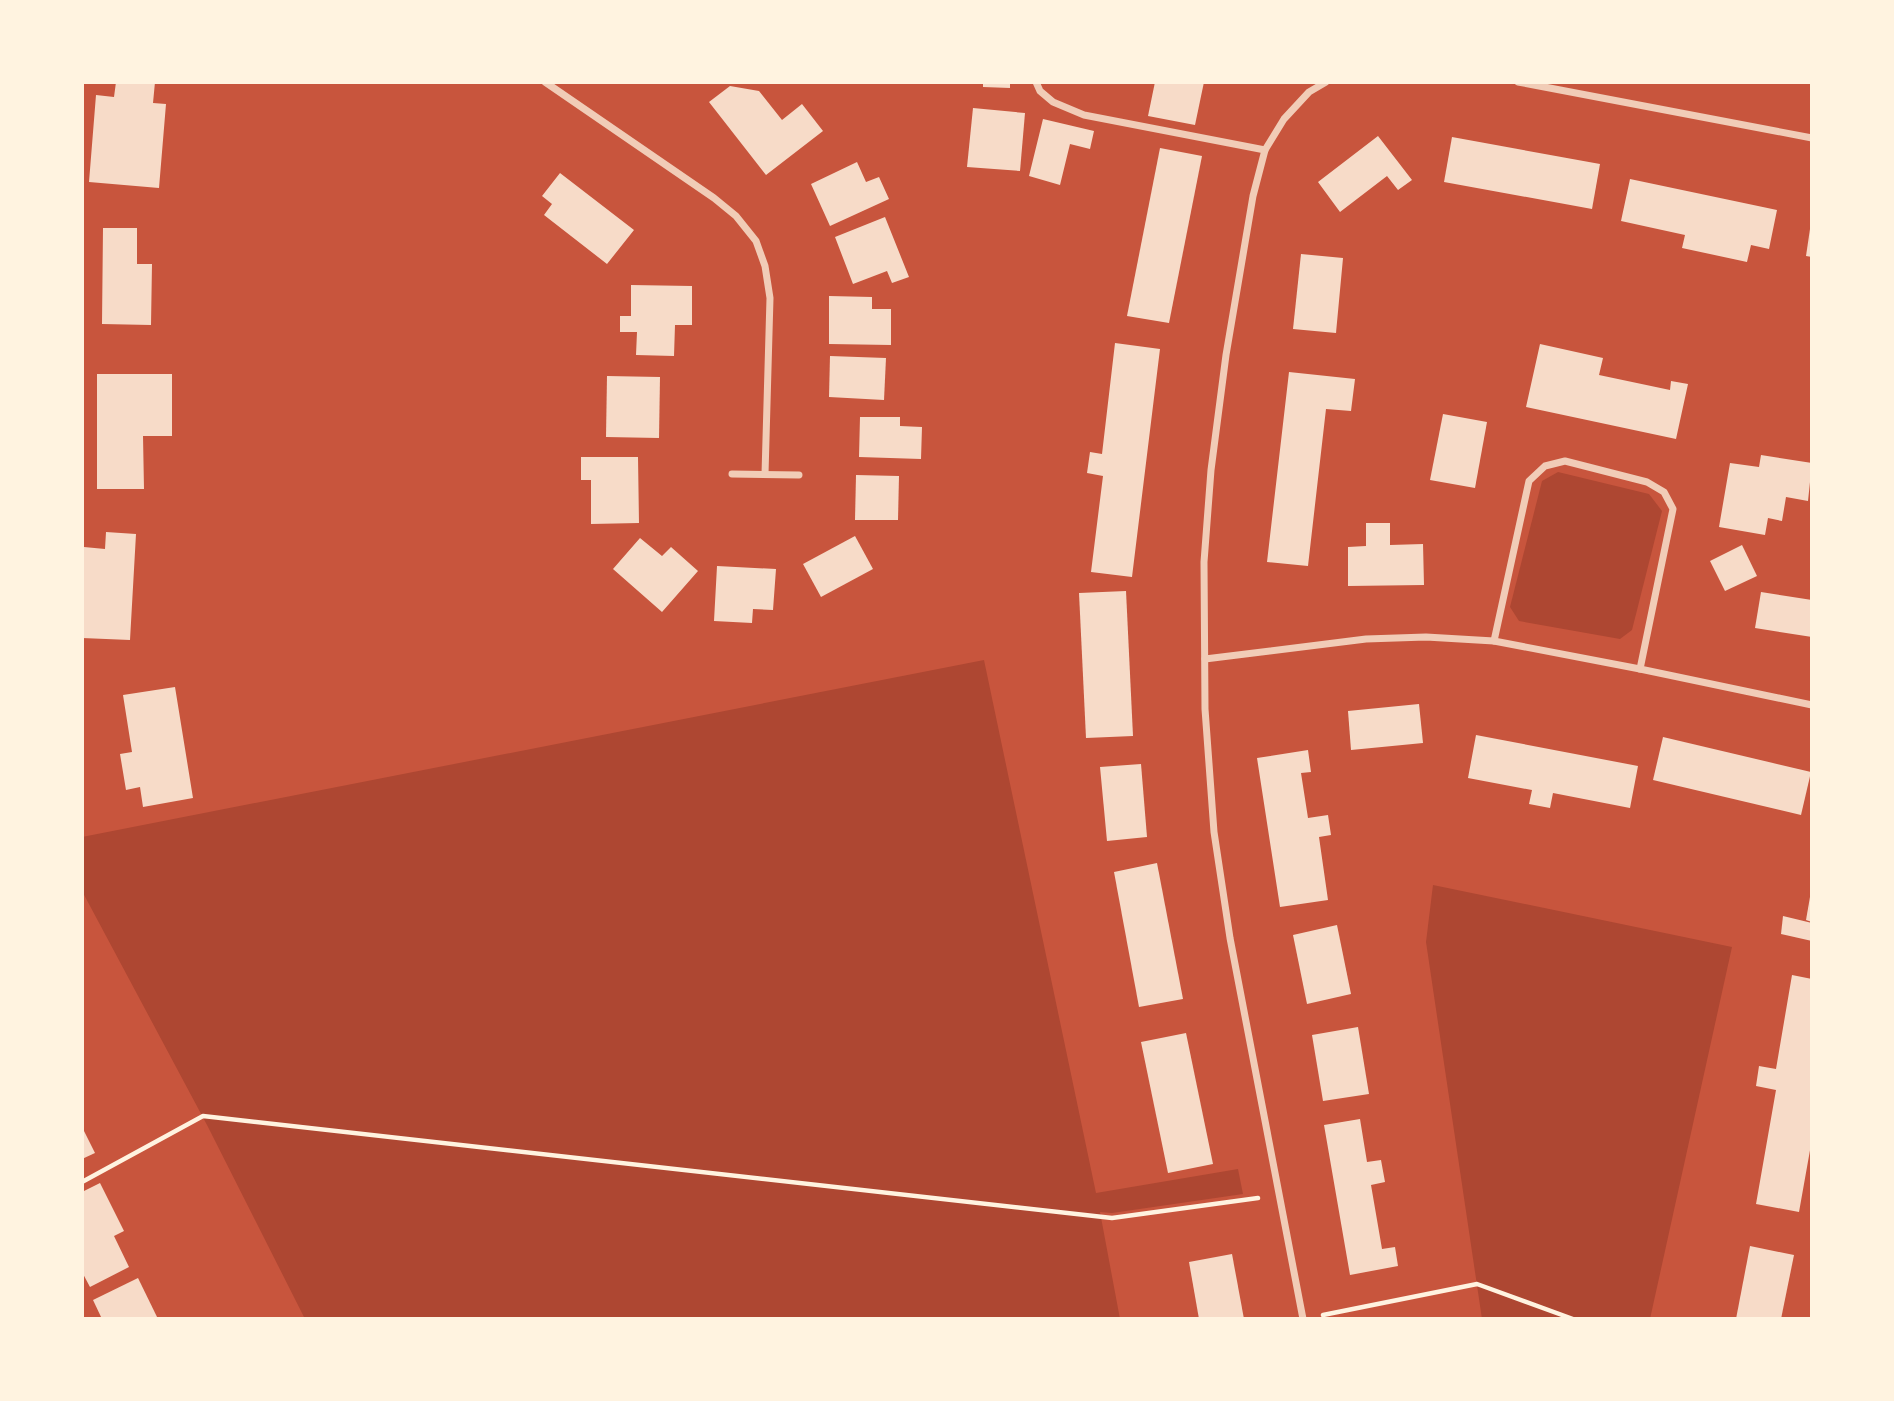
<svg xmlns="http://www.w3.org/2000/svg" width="1894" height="1401" font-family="Lato,sans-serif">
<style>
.green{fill:#ae4732}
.building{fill:#f7dbc8}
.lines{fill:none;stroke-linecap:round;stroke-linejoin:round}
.path{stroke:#fff3e0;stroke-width:4.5}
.minor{stroke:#f1ccb7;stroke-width:7}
</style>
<rect width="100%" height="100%" fill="#c8553d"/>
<g class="green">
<path d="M 1558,472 L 1649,494 L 1662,511 L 1632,630 L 1620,639 L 1519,621 L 1510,607 L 1542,481 Z"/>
<path d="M 984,660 L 1096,1193 L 1238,1169 L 1243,1194 L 1112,1213 L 1100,1212 L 1120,1319 L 305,1319 L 207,1125 L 82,891 L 82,837 Z"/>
<path d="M 1433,885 L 1732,947 L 1650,1319 L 1482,1319 L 1426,942 Z"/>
</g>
<g class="building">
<path d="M 116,82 L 155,82 L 153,103 L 166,104 L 159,188 L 89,182 L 96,95 L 114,97 Z"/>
<path d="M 983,82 L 1010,82 L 1010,88 L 983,87 Z"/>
<path d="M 1155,82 L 1204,82 L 1195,125 L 1148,116 Z"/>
<path d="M 730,86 L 759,91 L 782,120 L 802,104 L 823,131 L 766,175 L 709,102 Z"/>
<path d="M 973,108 L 1025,113 L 1020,171 L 967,167 Z"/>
<path d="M 1043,119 L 1094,131 L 1090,149 L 1070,144 L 1060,185 L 1029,176 Z"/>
<path d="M 1378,136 L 1412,180 L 1398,190 L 1387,176 L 1340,212 L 1318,182 Z"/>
<path d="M 1452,137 L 1600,164 L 1592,209 L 1444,182 Z"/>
<path d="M 1160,148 L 1202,156 L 1169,323 L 1127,316 Z"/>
<path d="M 857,162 L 866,182 L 879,177 L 889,199 L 830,226 L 811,184 Z"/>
<path d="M 560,173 L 634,230 L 607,264 L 544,215 L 552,204 L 542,196 Z"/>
<path d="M 1630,179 L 1777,210 L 1769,249 L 1751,245 L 1747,262 L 1682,248 L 1685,235 L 1621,221 Z"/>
<path d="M 885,217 L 909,277 L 892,283 L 887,271 L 853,284 L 835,237 Z"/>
<path d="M 103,228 L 137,228 L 137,264 L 152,264 L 151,325 L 102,324 Z"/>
<path d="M 1810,229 L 1812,229 L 1812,257 L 1806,256 Z"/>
<path d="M 1301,254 L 1343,258 L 1336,333 L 1293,329 Z"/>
<path d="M 631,285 L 692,286 L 692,325 L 675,325 L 674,356 L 636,355 L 637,332 L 620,332 L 620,316 L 631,316 Z"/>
<path d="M 829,296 L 872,297 L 872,309 L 891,309 L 891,345 L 829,344 Z"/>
<path d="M 1115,343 L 1160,349 L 1132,577 L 1091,572 L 1103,476 L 1087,473 L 1090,452 L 1102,454 Z"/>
<path d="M 1540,344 L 1603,358 L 1599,375 L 1670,390 L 1671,381 L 1688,384 L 1676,439 L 1526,407 Z"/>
<path d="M 830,356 L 886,358 L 884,400 L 829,397 Z"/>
<path d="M 1289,372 L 1355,379 L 1351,411 L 1326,409 L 1308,566 L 1267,562 Z"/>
<path d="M 97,374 L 172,374 L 172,436 L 143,436 L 144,489 L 97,489 Z"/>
<path d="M 607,376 L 660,377 L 659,438 L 606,437 Z"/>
<path d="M 1443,414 L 1487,422 L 1475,488 L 1430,480 Z"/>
<path d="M 860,417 L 900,417 L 900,426 L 922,427 L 921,459 L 859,457 Z"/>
<path d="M 1761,455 L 1812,463 L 1808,501 L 1786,497 L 1782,521 L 1768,518 L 1765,535 L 1719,527 L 1730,463 L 1759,467 Z"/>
<path d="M 581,457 L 638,457 L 639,523 L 591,524 L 591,480 L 581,480 Z"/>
<path d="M 856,475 L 899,476 L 898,520 L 855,520 Z"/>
<path d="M 1366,523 L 1390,523 L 1390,545 L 1423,544 L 1424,585 L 1348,586 L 1348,547 L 1366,546 Z"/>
<path d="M 106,532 L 136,534 L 130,640 L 82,638 L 84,547 L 105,549 Z"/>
<path d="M 855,536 L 873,569 L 821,597 L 803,564 Z"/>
<path d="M 640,538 L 662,556 L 671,547 L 698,571 L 662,612 L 613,569 Z"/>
<path d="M 1742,545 L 1757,576 L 1725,591 L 1710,561 Z"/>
<path d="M 717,566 L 776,569 L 773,610 L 753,609 L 752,623 L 714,621 Z"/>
<path d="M 1126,591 L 1133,736 L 1086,738 L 1079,593 Z"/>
<path d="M 1761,592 L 1812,600 L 1812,637 L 1755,628 Z"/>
<path d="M 175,687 L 193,798 L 143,807 L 140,787 L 126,790 L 120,754 L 132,752 L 123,695 Z"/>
<path d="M 1419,704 L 1423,743 L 1351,750 L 1348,711 Z"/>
<path d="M 1476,735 L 1638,766 L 1630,808 L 1553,793 L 1550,808 L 1529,804 L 1532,790 L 1468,778 Z"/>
<path d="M 1663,737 L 1811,772 L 1801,815 L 1653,780 Z"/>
<path d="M 1308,750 L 1311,772 L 1301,773 L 1308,818 L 1328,815 L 1331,835 L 1319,837 L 1328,900 L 1280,907 L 1257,758 Z"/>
<path d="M 1141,764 L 1147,837 L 1107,841 L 1100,767 Z"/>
<path d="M 1157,863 L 1183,999 L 1139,1007 L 1114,872 Z"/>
<path d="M 1810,897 L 1812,897 L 1812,922 L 1806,920 Z"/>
<path d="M 1783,916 L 1812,923 L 1812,941 L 1781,934 Z"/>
<path d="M 1337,925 L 1351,994 L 1307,1004 L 1293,935 Z"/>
<path d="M 1792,975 L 1812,979 L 1812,1139 L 1799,1212 L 1756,1204 L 1776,1090 L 1756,1086 L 1759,1066 L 1776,1069 Z"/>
<path d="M 1358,1027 L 1369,1094 L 1323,1101 L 1312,1035 Z"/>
<path d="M 1186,1033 L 1213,1164 L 1168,1173 L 1141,1042 Z"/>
<path d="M 1360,1119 L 1367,1162 L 1381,1160 L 1385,1182 L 1371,1185 L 1382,1249 L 1395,1247 L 1398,1266 L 1350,1275 L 1324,1125 Z"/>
<path d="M 82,1127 L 95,1153 L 82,1159 Z"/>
<path d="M 100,1183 L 124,1231 L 114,1236 L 129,1267 L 90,1287 L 82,1272 L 82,1192 Z"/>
<path d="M 1750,1246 L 1794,1255 L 1781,1319 L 1736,1319 Z"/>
<path d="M 1232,1254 L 1244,1319 L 1199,1319 L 1189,1262 Z"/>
<path d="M 138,1278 L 158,1319 L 102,1319 L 93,1300 Z"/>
</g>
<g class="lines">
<g class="path">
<path d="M 82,1182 L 203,1116 L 1112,1218 L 1258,1198"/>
<path d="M 1323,1315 L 1477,1284 L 1573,1319"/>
</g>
<g class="minor">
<path d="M 545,82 L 714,198 L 736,216 L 756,241 L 765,266 L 770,298 L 765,474"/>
<path d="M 1036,82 L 1040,91 L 1053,102 L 1084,115 L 1265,150"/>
<path d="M 1518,82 L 1812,138"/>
<path d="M 732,474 L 799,475"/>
<path d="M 1494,641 L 1529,481 L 1545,466 L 1565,461 L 1647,482 L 1664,492 L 1673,509 L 1640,669"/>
<path d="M 1205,659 L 1366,639 L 1426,637 L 1494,641 L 1640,669 L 1812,705"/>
<path d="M 1303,1319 L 1230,938 L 1214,832 L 1205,709 L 1204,562 L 1211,470 L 1226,355 L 1253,196 L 1265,150 L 1284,119 L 1309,92 L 1326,82"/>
</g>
</g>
<rect width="1894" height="1401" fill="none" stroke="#fff3e0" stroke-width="168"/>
</svg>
